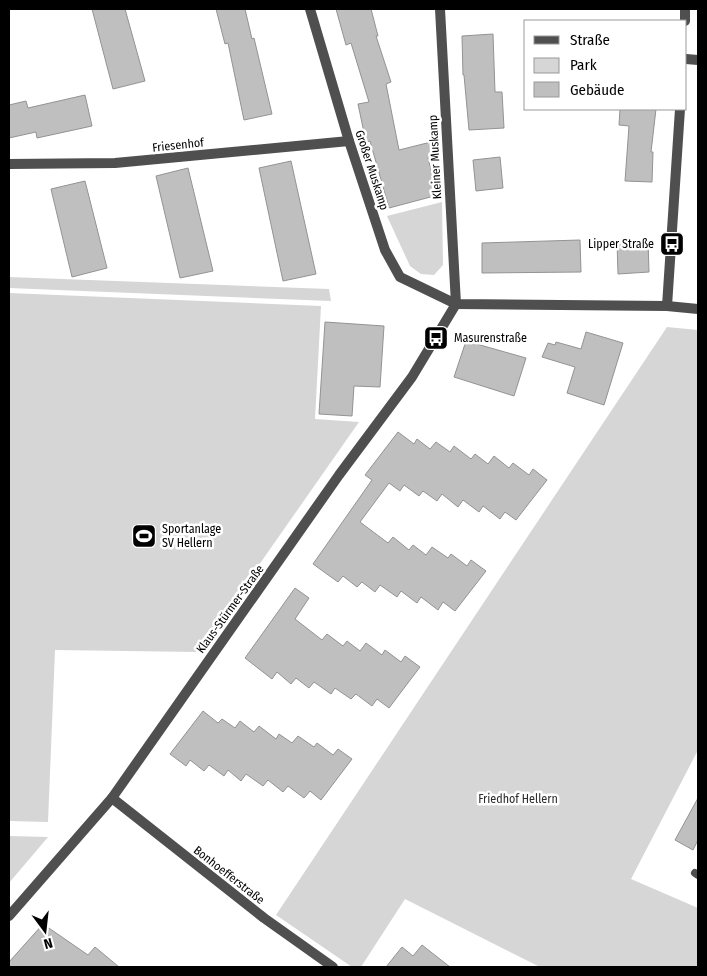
<svg xmlns="http://www.w3.org/2000/svg" width="707" height="976" font-family="'Fira Sans Condensed',sans-serif">
<style>
.green{fill:#d6d6d6}
.building{fill:#bfbfbf;stroke:#939393}
.lines{fill:none;stroke-linecap:round;stroke-linejoin:round}
.service{stroke:#4f4f4f;stroke-width:8}
.minor{stroke:#4f4f4f;stroke-width:10}
.labels{text-anchor:middle;dominant-baseline:central;stroke-width:5;stroke-linejoin:round;paint-order:stroke}
.street-label{font-size:12px;fill:#000;stroke:#fff}
.poi-label{font-size:12px;fill:#000;stroke:#fff;text-anchor:start}
.park-label{font-size:12px;fill:#2d2d2d;stroke:#fff}
</style>
<rect width="100%" height="100%" fill="#fff"/>
<g class="green">
<path d="M 442,202 L 443,265 L 434,275 L 421,274 L 410,266 L 387,216 Z"/>
<path d="M 9,277 L 329,289 L 331,301 L 9,288 Z"/>
<path d="M 9,293 L 321,306 L 315,419 L 359,422 L 198,652 L 55,650 L 48,822 L 9,821 Z"/>
<path d="M 667,327 L 698,330 L 698,750 L 631,879 L 698,908 L 698,967 L 540,967 L 405,899 L 361,967 L 352,967 L 276,915 Z"/>
<path d="M 9,836 L 48,837 L 9,883 Z"/>
</g>
<g class="building">
<path d="M 92,9 L 125,9 L 145,81 L 113,89 Z"/>
<path d="M 216,9 L 245,9 L 252,39 L 254,38 L 272,114 L 244,120 L 228,43 L 225,44 Z"/>
<path d="M 336,9 L 371,9 L 378,36 L 376,36 L 391,82 L 386,84 L 399,150 L 431,142 L 435,157 L 428,158 L 438,195 L 389,208 L 370,141 L 366,142 L 358,104 L 369,102 L 351,43 L 346,45 Z"/>
<path d="M 493,34 L 495,92 L 502,92 L 504,128 L 469,130 L 464,75 L 463,75 L 462,36 Z"/>
<path d="M 85,95 L 92,126 L 37,138 L 36,132 L 9,138 L 9,105 L 26,101 L 28,108 Z"/>
<path d="M 620,109 L 656,109 L 651,152 L 653,152 L 652,182 L 625,181 L 629,126 L 619,125 Z"/>
<path d="M 500,157 L 503,188 L 476,191 L 473,160 Z"/>
<path d="M 291,161 L 316,274 L 283,281 L 259,168 Z"/>
<path d="M 188,168 L 213,271 L 180,278 L 156,176 Z"/>
<path d="M 85,181 L 107,268 L 72,277 L 51,189 Z"/>
<path d="M 580,240 L 581,272 L 482,273 L 482,243 Z"/>
<path d="M 648,240 L 649,272 L 618,274 L 617,242 Z"/>
<path d="M 325,322 L 384,326 L 380,387 L 354,386 L 352,416 L 319,414 Z"/>
<path d="M 586,332 L 623,343 L 604,405 L 567,393 L 575,367 L 542,357 L 548,343 L 555,345 L 556,342 L 581,349 Z"/>
<path d="M 466,341 L 526,358 L 514,396 L 454,377 Z"/>
<path d="M 398,432 L 414,444 L 417,439 L 430,449 L 436,442 L 450,452 L 454,446 L 471,459 L 475,454 L 488,464 L 494,456 L 509,468 L 513,463 L 529,475 L 533,469 L 547,480 L 516,520 L 505,512 L 500,519 L 483,506 L 479,512 L 463,500 L 458,507 L 442,494 L 437,501 L 423,491 L 419,496 L 404,485 L 400,491 L 389,483 L 360,522 L 388,543 L 393,537 L 409,550 L 413,545 L 426,555 L 432,547 L 448,558 L 451,554 L 467,566 L 471,560 L 486,571 L 455,611 L 443,602 L 438,610 L 421,597 L 417,603 L 401,591 L 397,597 L 380,585 L 375,592 L 362,582 L 357,587 L 343,576 L 338,582 L 313,564 L 372,480 L 365,475 Z"/>
<path d="M 295,588 L 309,598 L 295,619 L 322,640 L 327,634 L 343,646 L 347,641 L 360,651 L 366,643 L 382,655 L 385,650 L 401,662 L 405,656 L 420,667 L 389,708 L 377,699 L 372,706 L 356,694 L 351,699 L 335,688 L 331,694 L 314,682 L 309,688 L 296,678 L 291,684 L 277,672 L 272,679 L 245,658 Z"/>
<path d="M 203,711 L 218,723 L 222,719 L 235,728 L 240,721 L 254,732 L 259,726 L 276,739 L 279,734 L 292,743 L 298,736 L 314,747 L 317,743 L 333,755 L 338,749 L 352,759 L 321,800 L 310,791 L 304,798 L 288,786 L 283,792 L 268,780 L 263,786 L 246,774 L 241,781 L 228,770 L 224,776 L 209,765 L 204,771 L 190,760 L 186,766 L 170,754 Z"/>
<path d="M 698,798 L 698,840 L 693,850 L 675,840 Z"/>
<path d="M 43,924 L 88,955 L 95,947 L 119,967 L 9,967 L 9,962 Z"/>
<path d="M 422,945 L 450,967 L 386,967 L 402,947 L 413,956 Z"/>
</g>
<g class="lines">
<path class="service" d="M 695,873 L 698,875"/>
<g class="minor">
<path d="M 310,9 L 349,141 L 385,250 L 400,277 L 456,304 L 667,306 L 698,309"/>
<path d="M 440,9 L 456,304"/>
<path d="M 685,21 L 685,9"/>
<path d="M 686,59 L 698,60"/>
<path d="M 9,164 L 115,163 L 349,141"/>
<path d="M 667,306 L 680,109"/>
<path d="M 112,798 L 264,918 L 333,967"/>
<path d="M 9,916 L 112,798 L 339,475 L 412,377 L 456,304"/>
</g>
</g>
<defs>
<symbol id="bus-square" viewBox="-11 -11 22 22"><rect x="-9" y="-9" width="18" height="18" rx="4" fill="#000" stroke="#fff"/><path d="M-5-6H5V4H4V6H2V4H-2V6H-4V4H-5ZM-3.5-4V0h7V-4ZM-3.5 1.2v1.5H-2V1.2ZM2 1.2v1.5H3.5V1.2Z" fill="#fff"/></symbol>
<symbol id="stadium-square" viewBox="-11 -11 22 22"><rect x="-9" y="-9" width="18" height="18" rx="4" fill="#000" stroke="#fff"/><path d="M0-5a6.5 5 0 1 0 0 10a6.5 5 0 1 0 0-10ZM-3.5-1.8h7v3.6h-7Z" fill="#fff"/></symbol>
</defs>
<g fill-rule="evenodd">
<use href="#bus-square" x="658" y="230" width="28" height="28"/>
<use href="#bus-square" x="422" y="324" width="28" height="28"/>
<use href="#stadium-square" x="130" y="522" width="28" height="28"/>
</g>
<g class="labels">
<g class="street-label">
<text transform="translate(178 145) rotate(-6)">Friesenhof</text>
<text transform="translate(435 157) rotate(-93)">Kleiner Muskamp</text>
<text transform="translate(372 170) rotate(72)">Großer Muskamp</text>
<text transform="translate(230 609) rotate(-54)">Klaus-Stürmer-Straße</text>
<text transform="translate(229 875) rotate(38)">Bonhoefferstraße</text>
</g>
<g class="poi-label">
<text x="654" y="244" text-anchor="end">Lipper Straße</text>
<text x="454" y="338">Masurenstraße</text>
<text x="162" y="529">Sportanlage<tspan x="162" dy="14">SV Hellern</tspan></text>
</g>
<g class="park-label">
<text x="518" y="799">Friedhof Hellern</text>
</g>
</g>
<rect width="707" height="976" fill="none" stroke="#000000" stroke-width="20"/>
<rect x="524" y="20" width="162" height="90" fill="#ffffff" stroke="#999999"/>
<rect x="534" y="36" width="25" height="8" fill="#4f4f4f" stroke="#999999"/>
<text x="570" y="45" font-size="15" fill="#000000">Straße</text>
<rect x="534" y="58" width="25" height="15" fill="#d6d6d6" stroke="#999999"/>
<text x="570" y="70" font-size="15" fill="#000000">Park</text>
<rect x="534" y="82" width="25" height="15" fill="#bfbfbf" stroke="#999999"/>
<text x="570" y="95" font-size="15" fill="#000000">Gebäude</text>
<g transform="translate(45 931) rotate(165)" stroke="#ffffff" stroke-width="4" paint-order="stroke">
<path d="M0-4L9 19L0 12L-9 19Z" fill="#000000"/>
<text y="-8" font-size="14" font-weight="bold" text-anchor="middle" fill="#000000">N</text>
</g>
</svg>
